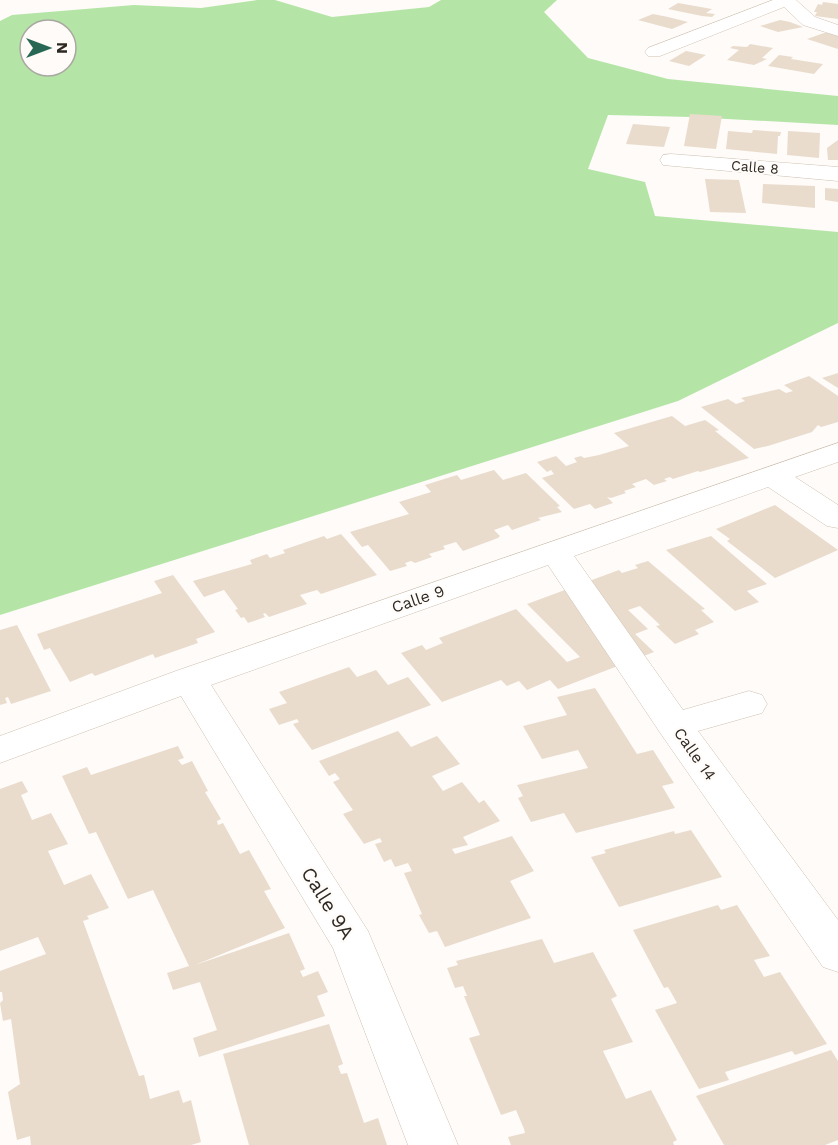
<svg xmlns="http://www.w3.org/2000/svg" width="838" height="1145" font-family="'Work Sans',sans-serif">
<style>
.green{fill:#b4e5a6;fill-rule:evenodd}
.building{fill:#eadccd}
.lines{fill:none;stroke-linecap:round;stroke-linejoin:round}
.minor-casing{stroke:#cec0b1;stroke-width:1}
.minor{fill:#fff;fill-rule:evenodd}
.labels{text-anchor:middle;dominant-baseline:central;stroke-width:4.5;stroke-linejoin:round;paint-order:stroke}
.far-street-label{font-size:14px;fill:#2d2822;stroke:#fefbf8}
.street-label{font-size:16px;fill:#2d2822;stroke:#fefbf8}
.near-street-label{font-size:20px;fill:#2d2822;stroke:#fefbf8}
</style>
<rect width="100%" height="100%" fill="#fefbf8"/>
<path class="green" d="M 257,0 L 275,0 L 332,17 L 429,7 L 441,0 L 557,0 L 544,12 L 588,58 L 668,79 L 838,96 L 838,125 L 691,117 L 608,115 L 588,169 L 645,182 L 655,216 L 838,232 L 838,323 L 678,401 L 0,615 L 0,21 L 12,15 L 134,5 L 201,8 ZM 30,30 L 66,30 L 66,66 L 30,66 Z"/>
<g class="building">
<path d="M 823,2 L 838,4 L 838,19 L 815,16 L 817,12 L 814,12 L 818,4 L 822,5 Z"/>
<path d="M 678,3 L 712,9 L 706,13 L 715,14 L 712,17 L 702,16 L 668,9 Z"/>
<path d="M 653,14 L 668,17 L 688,22 L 672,29 L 638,20 Z"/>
<path d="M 780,20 L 790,22 L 803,27 L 778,32 L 760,26 Z"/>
<path d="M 824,33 L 838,33 L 838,49 L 807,39 Z"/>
<path d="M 750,44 L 773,48 L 762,58 L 767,59 L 754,65 L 727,60 L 739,50 L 730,48 L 733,46 L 747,47 Z"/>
<path d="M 686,51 L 706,55 L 689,66 L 669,61 Z"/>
<path d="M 779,55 L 793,57 L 791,59 L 823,64 L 814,74 L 768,66 Z"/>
<path d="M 690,114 L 722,116 L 716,149 L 684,146 Z"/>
<path d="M 633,124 L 670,127 L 664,147 L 626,144 Z"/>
<path d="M 753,130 L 781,132 L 780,136 L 778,136 L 777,154 L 726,149 L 728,131 L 752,133 Z"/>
<path d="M 788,131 L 820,133 L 819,158 L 787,155 Z"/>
<path d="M 838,140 L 838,160 L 828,160 L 827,148 Z"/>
<path d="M 705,179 L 739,180 L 746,213 L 710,212 Z"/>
<path d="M 763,184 L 815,186 L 815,208 L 762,203 Z"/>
<path d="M 825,188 L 838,189 L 838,202 L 825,200 Z"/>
<path d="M 838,373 L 838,388 L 822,378 Z"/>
<path d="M 809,376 L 838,396 L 838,422 L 821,427 L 818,425 L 812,432 L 768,446 L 754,449 L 701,407 L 728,399 L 736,404 L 745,401 L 741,398 L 779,389 L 786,393 L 793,391 L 784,385 Z"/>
<path d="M 672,416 L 685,426 L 705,420 L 719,430 L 715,431 L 749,458 L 700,472 L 698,471 L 673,479 L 670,477 L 664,479 L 667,481 L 654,485 L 646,479 L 632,484 L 636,487 L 624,491 L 626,493 L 611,498 L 607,497 L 613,503 L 595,509 L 590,504 L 574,509 L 542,478 L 554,474 L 551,470 L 547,472 L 537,462 L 556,456 L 566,466 L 577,462 L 574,458 L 581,456 L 584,458 L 599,455 L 629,446 L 614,433 Z"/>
<path d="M 494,470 L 503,480 L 526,473 L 560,506 L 557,507 L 562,512 L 538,518 L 541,520 L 512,530 L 508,525 L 494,530 L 500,536 L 498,538 L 463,551 L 456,542 L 443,546 L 445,549 L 429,554 L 432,557 L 415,563 L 411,561 L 405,563 L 407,566 L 390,571 L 368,545 L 362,547 L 350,532 L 409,514 L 399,502 L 431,492 L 425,485 L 457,475 L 461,480 Z"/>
<path d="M 775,505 L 838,550 L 775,578 L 727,541 L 730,539 L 716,529 Z"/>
<path d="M 341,534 L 377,575 L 321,594 L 317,590 L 300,595 L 307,604 L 269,617 L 265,613 L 263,614 L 265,617 L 248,623 L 244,617 L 241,618 L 235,610 L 238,609 L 224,590 L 204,597 L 193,581 L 252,564 L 250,560 L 267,554 L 270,558 L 285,553 L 283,550 L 324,536 L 327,539 Z"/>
<path d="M 711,536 L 767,584 L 747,591 L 759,602 L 735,611 L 666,550 Z"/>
<path d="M 648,561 L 705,609 L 701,610 L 714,622 L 695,630 L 699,634 L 675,644 L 656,626 L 660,625 L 640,606 L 628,610 L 648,629 L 635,634 L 654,652 L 558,689 L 550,680 L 527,690 L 519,681 L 507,686 L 501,680 L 442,702 L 401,653 L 422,645 L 426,650 L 443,643 L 439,638 L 516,609 L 567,662 L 580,657 L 527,604 L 619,570 L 622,573 L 638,568 L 635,565 Z"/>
<path d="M 173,575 L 215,632 L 196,639 L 198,643 L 155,658 L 153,654 L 95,676 L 92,673 L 70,682 L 50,648 L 44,650 L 37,634 L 162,593 L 154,581 Z"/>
<path d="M 17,625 L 51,691 L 11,704 L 8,697 L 5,698 L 7,703 L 0,705 L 0,630 Z"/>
<path d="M 349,667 L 357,677 L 376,670 L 388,685 L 408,677 L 431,705 L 312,750 L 293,724 L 299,722 L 297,719 L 279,725 L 269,709 L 287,703 L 279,692 Z"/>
<path d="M 595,688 L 637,754 L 653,750 L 674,783 L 662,786 L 675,808 L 576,833 L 564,813 L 531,822 L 518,798 L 523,796 L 517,785 L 588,768 L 578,750 L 542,759 L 523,726 L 567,715 L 557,697 Z"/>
<path d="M 398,731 L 411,747 L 437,736 L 460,764 L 432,776 L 443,791 L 462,782 L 479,803 L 484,800 L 500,821 L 463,837 L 468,845 L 452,849 L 455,854 L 512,836 L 534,871 L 510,881 L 531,918 L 445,947 L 437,931 L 429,933 L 419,915 L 422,914 L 404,873 L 412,871 L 408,863 L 395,867 L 391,859 L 384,862 L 375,844 L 382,842 L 380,838 L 364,844 L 343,814 L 353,810 L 333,782 L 340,779 L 335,773 L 329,776 L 319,761 Z"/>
<path d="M 178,746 L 184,758 L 178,760 L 182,765 L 192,761 L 208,791 L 205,792 L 221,819 L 217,821 L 218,825 L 223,823 L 240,854 L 249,850 L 271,889 L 264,891 L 285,928 L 195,965 L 289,933 L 305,969 L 300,971 L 303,977 L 318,971 L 328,992 L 317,996 L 325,1016 L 199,1057 L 193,1038 L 217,1030 L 200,982 L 173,990 L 167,973 L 189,966 L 153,890 L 128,899 L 96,832 L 89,834 L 62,776 L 87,767 L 91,775 Z"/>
<path d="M 22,781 L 28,792 L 21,795 L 32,820 L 51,813 L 68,844 L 48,851 L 64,885 L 91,874 L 109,908 L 87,916 L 89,919 L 83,921 L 139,1076 L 144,1075 L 150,1099 L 179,1090 L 183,1103 L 191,1100 L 201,1142 L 191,1145 L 31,1145 L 30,1136 L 17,1140 L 8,1092 L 20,1084 L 11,1019 L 3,1021 L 0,1003 L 3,1000 L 2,992 L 0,992 L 0,971 L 46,954 L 38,937 L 0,951 L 0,789 Z"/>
<path d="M 691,830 L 722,877 L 619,907 L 591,857 L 606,853 L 604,850 L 674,831 L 675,834 Z"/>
<path d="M 718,905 L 721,910 L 737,905 L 770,956 L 754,960 L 764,977 L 780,972 L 827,1044 L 795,1055 L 792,1051 L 725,1072 L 729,1080 L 699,1089 L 655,1010 L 677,1003 L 668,987 L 664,988 L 633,930 Z"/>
<path d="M 542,939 L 554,963 L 593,952 L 617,996 L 611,999 L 633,1042 L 603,1051 L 626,1099 L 651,1090 L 677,1140 L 673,1142 L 674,1145 L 511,1145 L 508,1137 L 525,1133 L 524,1129 L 516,1110 L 501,1115 L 469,1038 L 480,1035 L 464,996 L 467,996 L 463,986 L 455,988 L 447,968 L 458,965 L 456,961 Z"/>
<path d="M 329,1024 L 343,1064 L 338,1066 L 341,1074 L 347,1073 L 364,1123 L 378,1118 L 387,1145 L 249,1145 L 223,1054 Z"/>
<path d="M 831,1050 L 838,1061 L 838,1140 L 825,1145 L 724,1145 L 696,1096 Z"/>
</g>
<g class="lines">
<defs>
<g id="minor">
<path d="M 773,0 L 796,0 L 815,17 L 838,25 L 838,36 L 803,25 L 784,7 L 660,56 L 648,56 L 645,52 L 648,48 Z"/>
<path d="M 671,154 L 838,167 L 838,181 L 663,165 L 660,160 L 663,155 Z"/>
<path d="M 838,443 L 838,462 L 795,477 L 838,505 L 838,528 L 827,526 L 768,487 L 574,556 L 683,710 L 749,691 L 762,695 L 767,704 L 762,713 L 698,731 L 838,920 L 838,972 L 823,967 L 661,734 L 548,565 L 211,685 L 368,931 L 458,1145 L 408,1145 L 333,948 L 181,696 L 0,763 L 0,736 L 176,671 Z"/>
</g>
</defs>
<use href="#minor" class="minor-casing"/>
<use href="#minor" class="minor"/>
</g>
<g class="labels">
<g class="far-street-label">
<text transform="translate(755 167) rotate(5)">Calle 8</text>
</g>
<g class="street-label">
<text transform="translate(418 599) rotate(-19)">Calle 9</text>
<text transform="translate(695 754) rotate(55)">Calle 14</text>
</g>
<g class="near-street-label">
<text transform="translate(328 903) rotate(58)">Calle 9A</text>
</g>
</g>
<g transform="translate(48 48) rotate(90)"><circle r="28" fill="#fefbf8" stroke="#aaa7a2" stroke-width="1.5"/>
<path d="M0-4.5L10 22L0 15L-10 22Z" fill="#286754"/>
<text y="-9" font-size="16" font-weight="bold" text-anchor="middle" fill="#2d2822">N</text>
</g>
</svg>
